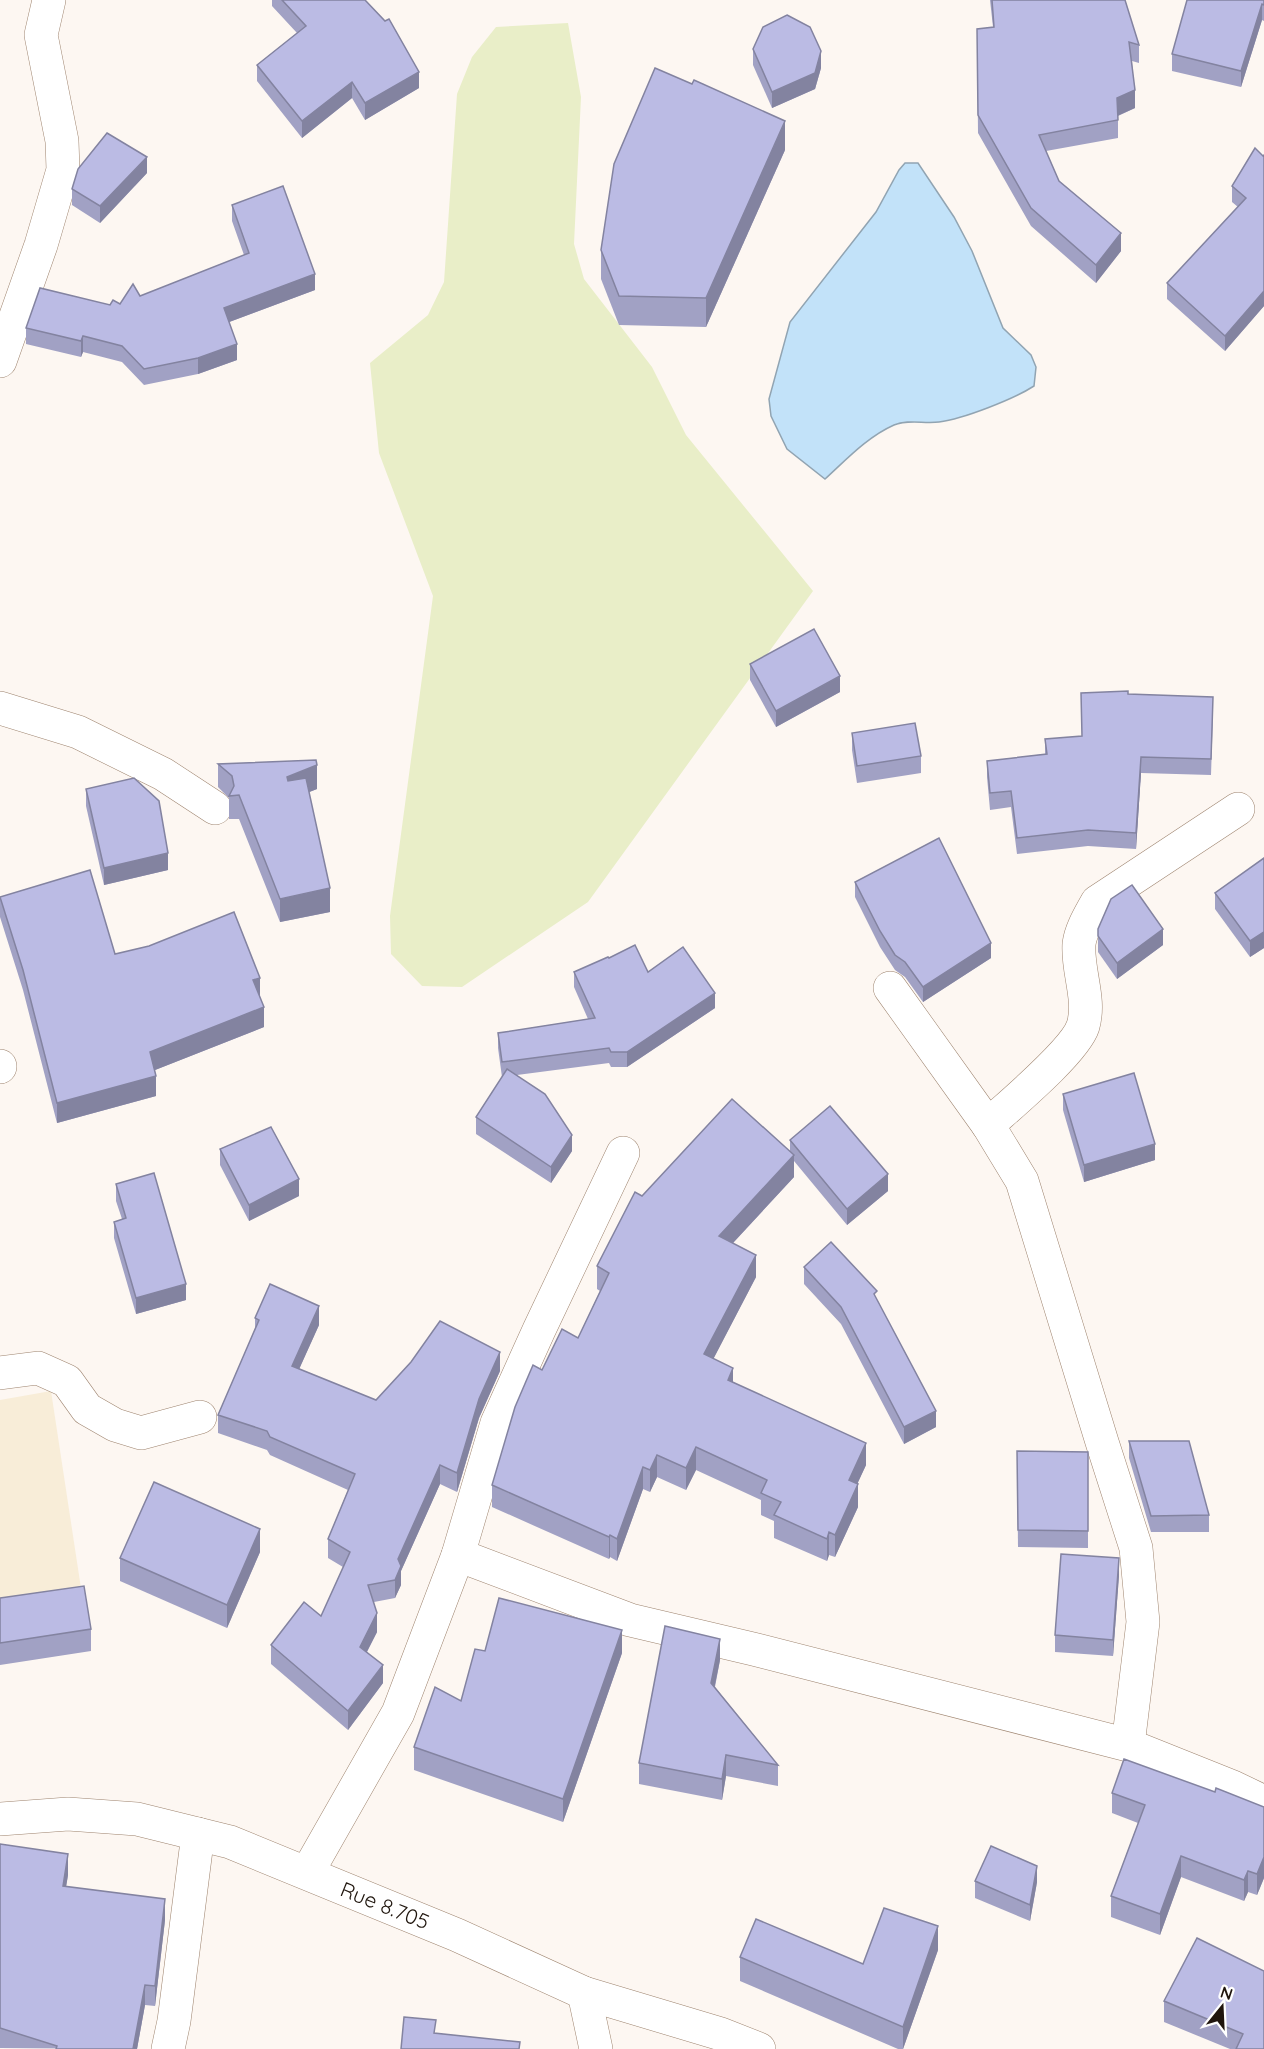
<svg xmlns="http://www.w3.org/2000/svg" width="1264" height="2049" font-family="Quicksand,sans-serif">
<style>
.education{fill:#f8edd8}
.green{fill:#e9eec8}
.water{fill:#c2e2f9;stroke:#91a4b2;stroke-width:1.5}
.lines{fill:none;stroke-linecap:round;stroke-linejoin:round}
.minor-casing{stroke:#9e846f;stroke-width:34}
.minor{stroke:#fff;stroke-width:33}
.wall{fill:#a1a1c4}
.shaded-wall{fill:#8383a0}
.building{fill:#bbbbe4;stroke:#8383a0;stroke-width:1.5}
.labels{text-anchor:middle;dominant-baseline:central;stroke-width:4.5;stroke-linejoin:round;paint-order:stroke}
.street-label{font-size:21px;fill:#1f150d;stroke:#fff}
</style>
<rect width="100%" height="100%" fill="#fdf7f2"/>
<path class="education" d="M 51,1391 L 84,1608 L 0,1620 L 0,1400 Z"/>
<path class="green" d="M 568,23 L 581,97 L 574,244 L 584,279 L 652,367 L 686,435 L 813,591 L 588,902 L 462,987 L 422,986 L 391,954 L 390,916 L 433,596 L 379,453 L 370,363 L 428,315 L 444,282 L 457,94 L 472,57 L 496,27 Z"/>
<path class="water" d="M 905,163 L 918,163 L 954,217 L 972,251 L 1003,328 L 1031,355 L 1036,367 L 1034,386 C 1014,399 963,419 939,422 C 924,424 908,419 894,425 C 867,437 846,460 825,479 L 787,449 L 771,416 L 769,399 L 790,322 L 876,212 L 899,170 Z"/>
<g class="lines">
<defs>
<g id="minor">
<path d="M 0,361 L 41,245 L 63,170 L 62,141 L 41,35 L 49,0"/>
<path d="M 0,708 L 78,732 L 163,774 L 215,808"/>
<path d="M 890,988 L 988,1125 L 1022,1181 L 1102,1442 L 1136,1548 L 1143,1622 L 1128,1745"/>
<path d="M 0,1066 L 0,1067"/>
<path d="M 988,1125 C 1010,1105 1075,1051 1083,1026 C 1091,999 1077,971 1079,944 C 1081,929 1090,915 1097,902 L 1238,809"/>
<path d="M 0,1373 L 38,1368 L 67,1381 L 87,1409 L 115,1425 L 141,1433 L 200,1417"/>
<path d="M 458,1555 L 630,1620 L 753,1649 L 1128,1745 L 1233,1787 L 1264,1802"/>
<path d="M 0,1819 L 68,1814 L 137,1819 L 230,1842 L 457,1935 L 584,1993 L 721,2034 L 759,2049"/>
<path d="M 307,1873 L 398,1713 L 458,1555 L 497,1423 L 539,1330 L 623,1153"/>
<path d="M 584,1993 L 596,2049"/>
<path d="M 168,2049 L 174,2021 L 198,1834"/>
</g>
</defs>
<use href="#minor" class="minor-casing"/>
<use href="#minor" class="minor"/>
</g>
<g class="wall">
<path d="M 272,0 L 365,0 L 419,88 L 365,120 L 352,98 L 302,138 L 257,81 L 257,65 L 297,33 L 272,6 Z"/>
<path d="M 990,0 L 1125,0 L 1139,45 L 1139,63 L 1132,61 L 1135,108 L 1118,116 L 1118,138 L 1046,151 L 1059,181 L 1121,251 L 1096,283 L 1031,226 L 978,133 L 977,29 L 993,27 Z"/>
<path d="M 1264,0 L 1264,21 L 1262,20 L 1241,87 L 1172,71 L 1172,54 Z"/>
<path d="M 753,49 L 821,68 L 815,89 L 772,108 L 753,65 Z"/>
<path d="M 785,150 L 706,327 L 619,325 L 601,279 L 601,250 Z"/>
<path d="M 1264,155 L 1264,306 L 1225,351 L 1167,299 L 1167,283 L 1238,207 L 1232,202 L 1232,186 Z"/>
<path d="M 147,173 L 100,223 L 72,205 L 72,189 Z"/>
<path d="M 232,205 L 315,290 L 229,322 L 237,360 L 198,374 L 144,385 L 122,362 L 83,352 L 81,357 L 26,344 L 26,328 L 110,305 L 120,304 L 244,255 L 232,221 Z"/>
<path d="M 750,664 L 840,692 L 776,727 L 750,680 Z"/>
<path d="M 1081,693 L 1128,694 L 1213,714 L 1211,775 L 1141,773 L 1136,849 L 1088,846 L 1017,854 L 1011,807 L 990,810 L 987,777 L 987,761 L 1045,754 L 1045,739 L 1082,736 Z"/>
<path d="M 852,733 L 921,756 L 921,773 L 857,783 L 852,750 Z"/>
<path d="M 218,764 L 317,789 L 309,792 L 330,912 L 280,922 L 239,819 L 229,819 L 229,798 L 218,787 Z"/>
<path d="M 86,789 L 168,870 L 104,885 L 86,806 Z"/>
<path d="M 1264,858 L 1264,948 L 1250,957 L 1215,909 L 1215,893 Z"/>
<path d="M 855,882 L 991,958 L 923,1002 L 905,977 L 895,970 L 880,947 L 855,897 Z"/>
<path d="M 0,897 L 115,954 L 260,997 L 264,1027 L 155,1070 L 156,1096 L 57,1123 L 23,990 L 0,917 Z"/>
<path d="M 1098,929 L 1163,945 L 1117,979 L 1098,952 Z"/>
<path d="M 609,958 L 648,972 L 715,1008 L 627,1067 L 611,1067 L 609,1063 L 517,1075 L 572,1151 L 551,1183 L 476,1134 L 476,1117 L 502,1077 L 498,1048 L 498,1033 L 588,1019 L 574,987 L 574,972 Z"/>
<path d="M 1063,1094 L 1155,1160 L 1084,1182 L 1063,1110 Z"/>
<path d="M 790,1140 L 888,1191 L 847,1225 L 794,1161 L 794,1177 L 733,1243 L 756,1277 L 713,1359 L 733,1382 L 866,1465 L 857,1484 L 858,1507 L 835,1557 L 829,1555 L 827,1561 L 774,1538 L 774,1521 L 761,1515 L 761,1500 L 696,1470 L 686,1490 L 657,1477 L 650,1492 L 643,1489 L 617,1561 L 610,1557 L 609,1559 L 492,1507 L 492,1485 L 542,1370 L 578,1338 L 600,1291 L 597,1289 L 597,1266 L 642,1196 L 790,1151 Z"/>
<path d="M 220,1149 L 299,1196 L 249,1221 L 220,1165 Z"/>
<path d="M 116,1184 L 186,1300 L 136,1314 L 114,1238 L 114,1222 L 122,1219 L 116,1201 Z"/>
<path d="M 804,1267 L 877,1300 L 936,1427 L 904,1444 L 841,1324 L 804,1284 Z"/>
<path d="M 255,1318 L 319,1325 L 299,1369 L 376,1400 L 500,1371 L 479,1418 L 457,1492 L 440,1484 L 401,1571 L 401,1585 L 395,1598 L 374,1602 L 377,1632 L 367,1652 L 383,1683 L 348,1730 L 271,1664 L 271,1645 L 321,1616 L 343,1567 L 328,1558 L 328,1539 L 348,1490 L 270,1455 L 267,1450 L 218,1433 L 218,1415 L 255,1329 Z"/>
<path d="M 1129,1441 L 1209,1515 L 1209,1532 L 1151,1532 L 1129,1458 Z"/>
<path d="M 1017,1451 L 1088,1452 L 1088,1548 L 1018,1547 Z"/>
<path d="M 260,1552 L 227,1628 L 120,1581 L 120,1558 Z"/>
<path d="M 1119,1575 L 1113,1656 L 1055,1652 L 1055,1635 Z"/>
<path d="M 0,1598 L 91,1629 L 91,1651 L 0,1665 Z"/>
<path d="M 485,1651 L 622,1653 L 563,1822 L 414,1770 L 414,1747 L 461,1701 Z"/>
<path d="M 720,1660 L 715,1687 L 778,1765 L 778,1786 L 726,1776 L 722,1800 L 639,1784 L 639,1763 Z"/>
<path d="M 1215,1792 L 1264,1807 L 1264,1878 L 1257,1895 L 1248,1892 L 1244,1901 L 1181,1877 L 1160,1935 L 1111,1917 L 1111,1896 L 1138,1823 L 1112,1813 L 1112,1793 Z"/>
<path d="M 0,1844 L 68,1875 L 66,1886 L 165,1920 L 155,2006 L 145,2005 L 137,2049 L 0,2048 Z"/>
<path d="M 975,1881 L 1037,1882 L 1030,1921 L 975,1898 Z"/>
<path d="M 938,1950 L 903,2049 L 898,2049 L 740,1981 L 740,1957 L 863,1964 Z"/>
<path d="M 1264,1971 L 1264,2049 L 1230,2049 L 1164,2022 L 1164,2001 Z"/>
</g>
<g class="shaded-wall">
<path d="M 1262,4 L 1262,20 L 1241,87 L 1241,71 Z"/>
<path d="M 821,51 L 821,68 L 815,89 L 772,108 L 772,92 Z"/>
<path d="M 419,72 L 419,88 L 365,120 L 365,103 Z"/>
<path d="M 352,82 L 352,98 L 302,138 L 302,121 Z"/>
<path d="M 1135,90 L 1135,108 L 1117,116 L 1117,98 Z"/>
<path d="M 785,121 L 785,150 L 706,327 L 706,298 Z"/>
<path d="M 147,157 L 147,173 L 100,223 L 100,206 Z"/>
<path d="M 1121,233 L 1121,251 L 1096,283 L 1096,265 Z"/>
<path d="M 315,274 L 315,290 L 224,324 L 224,308 Z"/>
<path d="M 1264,291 L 1264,306 L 1225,351 L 1225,336 Z"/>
<path d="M 83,336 L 83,352 L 81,357 L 81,341 Z"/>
<path d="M 237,344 L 237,360 L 198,374 L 198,358 Z"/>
<path d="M 840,676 L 840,692 L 776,727 L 776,711 Z"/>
<path d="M 1141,757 L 1141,773 L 1136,849 L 1136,833 Z"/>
<path d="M 317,765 L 317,789 L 287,801 L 287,777 Z"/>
<path d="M 168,853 L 168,870 L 104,885 L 104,868 Z"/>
<path d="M 330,888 L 330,912 L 280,922 L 280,899 Z"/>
<path d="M 1163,929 L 1163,945 L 1117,979 L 1117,963 Z"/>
<path d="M 1264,932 L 1264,948 L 1250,957 L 1250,941 Z"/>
<path d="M 991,943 L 991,958 L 923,1002 L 923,987 Z"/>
<path d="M 260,978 L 260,998 L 253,980 Z"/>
<path d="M 715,993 L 715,1008 L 627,1067 L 627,1052 Z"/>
<path d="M 264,1007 L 264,1027 L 150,1072 L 150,1052 Z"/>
<path d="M 156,1076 L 156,1096 L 57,1123 L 57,1103 Z"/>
<path d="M 572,1135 L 572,1151 L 551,1183 L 551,1167 Z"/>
<path d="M 1155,1144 L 1155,1160 L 1084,1182 L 1084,1165 Z"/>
<path d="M 794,1155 L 794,1177 L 719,1258 L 719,1236 Z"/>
<path d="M 888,1174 L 888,1191 L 847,1225 L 847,1209 Z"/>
<path d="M 299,1179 L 299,1196 L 249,1221 L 249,1205 Z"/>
<path d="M 756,1255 L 756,1277 L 704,1377 L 704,1354 Z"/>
<path d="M 186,1284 L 186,1300 L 136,1314 L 136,1298 Z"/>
<path d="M 319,1306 L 319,1325 L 292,1385 L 292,1366 Z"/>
<path d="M 500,1352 L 500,1371 L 479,1418 L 457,1492 L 457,1473 L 479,1399 Z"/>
<path d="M 733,1368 L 733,1390 L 728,1380 Z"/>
<path d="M 936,1411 L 936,1427 L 904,1444 L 904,1427 Z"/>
<path d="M 866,1443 L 866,1465 L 849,1502 L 849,1480 Z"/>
<path d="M 696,1447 L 696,1470 L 686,1490 L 686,1468 Z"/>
<path d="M 657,1455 L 657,1477 L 650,1492 L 650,1470 Z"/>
<path d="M 440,1465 L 440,1484 L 401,1571 L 401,1585 L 395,1598 L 395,1580 L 398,1559 Z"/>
<path d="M 643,1467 L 643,1489 L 617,1561 L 617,1539 Z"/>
<path d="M 858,1484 L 858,1507 L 835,1557 L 835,1535 Z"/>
<path d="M 260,1529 L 260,1552 L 227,1628 L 227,1605 Z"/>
<path d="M 829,1532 L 829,1555 L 827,1561 L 827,1539 Z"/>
<path d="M 610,1535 L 610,1557 L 609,1559 L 609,1537 Z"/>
<path d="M 1119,1558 L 1119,1575 L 1113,1656 L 1113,1640 Z"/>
<path d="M 377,1613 L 377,1632 L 360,1665 L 360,1647 Z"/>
<path d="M 622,1630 L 622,1653 L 563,1822 L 563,1799 Z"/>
<path d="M 720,1639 L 720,1660 L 711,1704 L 711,1683 Z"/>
<path d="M 383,1665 L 383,1683 L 348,1730 L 348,1711 Z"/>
<path d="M 726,1755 L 726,1776 L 722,1800 L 722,1779 Z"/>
<path d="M 68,1854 L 68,1875 L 63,1906 L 63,1886 Z"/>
<path d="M 1181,1856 L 1181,1877 L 1160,1935 L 1160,1914 Z"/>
<path d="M 1264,1857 L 1264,1878 L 1257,1895 L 1257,1874 Z"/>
<path d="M 1037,1866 L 1037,1882 L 1030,1921 L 1030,1905 Z"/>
<path d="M 1248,1871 L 1248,1892 L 1244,1901 L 1244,1880 Z"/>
<path d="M 165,1899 L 165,1920 L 155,2006 L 155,1986 Z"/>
<path d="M 938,1926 L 938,1950 L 903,2049 L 903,2027 Z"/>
<path d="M 145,1985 L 145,2005 L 137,2049 L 133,2049 Z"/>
</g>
<g class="building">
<path d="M 282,0 L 365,0 L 385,21 L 389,19 L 419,72 L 365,103 L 352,82 L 302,121 L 257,65 L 306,26 Z"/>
<path d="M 992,0 L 1125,0 L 1139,45 L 1129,42 L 1135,90 L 1117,98 L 1118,120 L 1039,135 L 1059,181 L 1121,233 L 1096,265 L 1031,208 L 978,115 L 977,29 L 994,27 Z"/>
<path d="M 1187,0 L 1264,0 L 1264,5 L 1262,4 L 1241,71 L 1172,54 Z"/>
<path d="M 787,15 L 810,27 L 821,51 L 815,73 L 772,92 L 753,49 L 763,27 Z"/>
<path d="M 655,68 L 692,84 L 694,80 L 785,121 L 706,298 L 619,296 L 601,250 L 614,164 Z"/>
<path d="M 107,133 L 147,157 L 100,206 L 72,189 L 78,169 Z"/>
<path d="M 1255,148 L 1263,156 L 1264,155 L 1264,291 L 1225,336 L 1167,283 L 1246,198 L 1232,186 Z"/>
<path d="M 283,186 L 315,274 L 224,308 L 237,344 L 198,358 L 144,369 L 122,346 L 83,336 L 81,341 L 26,328 L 40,288 L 110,305 L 113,300 L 120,304 L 133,284 L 140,296 L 249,253 L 232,205 Z"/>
<path d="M 814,629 L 840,676 L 776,711 L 750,664 Z"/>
<path d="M 1128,691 L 1128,694 L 1213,697 L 1211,759 L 1141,757 L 1136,833 L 1088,830 L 1017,838 L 1011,791 L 990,793 L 987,761 L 1047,754 L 1045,739 L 1082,736 L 1081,693 Z"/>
<path d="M 915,723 L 921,756 L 857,766 L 852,733 Z"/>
<path d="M 316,760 L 317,765 L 287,777 L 288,781 L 306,778 L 330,888 L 280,899 L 239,795 L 229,796 L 234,786 L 232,776 L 218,764 Z"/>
<path d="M 134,778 L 159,801 L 168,853 L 104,868 L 86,789 Z"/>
<path d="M 939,838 L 991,943 L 923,987 L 905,962 L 895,955 L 880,931 L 855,882 Z"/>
<path d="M 1264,858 L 1264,932 L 1250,941 L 1215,893 Z"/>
<path d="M 90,870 L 115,954 L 149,946 L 234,912 L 260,978 L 253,980 L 264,1007 L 150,1052 L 156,1076 L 57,1103 L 23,970 L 0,897 Z"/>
<path d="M 1132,885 L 1163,929 L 1117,963 L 1098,936 L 1098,929 L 1111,899 Z"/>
<path d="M 635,945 L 648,972 L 683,947 L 715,993 L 627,1052 L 611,1052 L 609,1048 L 502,1062 L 498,1033 L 595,1018 L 574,972 L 608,957 L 609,958 Z"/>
<path d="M 507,1069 L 545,1094 L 572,1135 L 551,1167 L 476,1117 Z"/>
<path d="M 1134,1073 L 1155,1144 L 1084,1165 L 1063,1094 Z"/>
<path d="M 732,1099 L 794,1155 L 719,1236 L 756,1255 L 704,1354 L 733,1368 L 728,1380 L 866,1443 L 849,1480 L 858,1484 L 835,1535 L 829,1532 L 827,1539 L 774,1515 L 781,1502 L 761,1493 L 767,1480 L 696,1447 L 686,1468 L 657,1455 L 650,1470 L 643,1467 L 617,1539 L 610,1535 L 609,1537 L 492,1485 L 515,1407 L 533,1365 L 542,1370 L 562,1329 L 578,1338 L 609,1273 L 597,1266 L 635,1192 L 642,1196 Z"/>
<path d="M 830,1106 L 888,1174 L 847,1209 L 790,1140 Z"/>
<path d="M 271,1127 L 299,1179 L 249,1205 L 220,1149 Z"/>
<path d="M 154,1173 L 186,1284 L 136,1298 L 114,1222 L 126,1218 L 116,1184 Z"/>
<path d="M 831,1242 L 877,1291 L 874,1294 L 936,1411 L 904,1427 L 841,1307 L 804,1267 Z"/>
<path d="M 270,1284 L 319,1306 L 292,1366 L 376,1400 L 411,1362 L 440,1321 L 500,1352 L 479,1399 L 457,1473 L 440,1465 L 398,1559 L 401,1566 L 395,1580 L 368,1585 L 377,1613 L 360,1647 L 383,1665 L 348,1711 L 271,1645 L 304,1602 L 321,1616 L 350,1552 L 328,1539 L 355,1474 L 270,1437 L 267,1431 L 218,1415 L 259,1320 L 255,1318 Z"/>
<path d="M 1129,1441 L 1189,1441 L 1209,1515 L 1151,1516 Z"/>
<path d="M 1017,1451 L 1088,1452 L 1088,1531 L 1018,1530 Z"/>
<path d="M 154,1482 L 260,1529 L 227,1605 L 120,1558 Z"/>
<path d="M 1061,1554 L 1119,1558 L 1113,1640 L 1055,1635 Z"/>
<path d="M 84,1586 L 91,1629 L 0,1643 L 0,1598 Z"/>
<path d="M 499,1598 L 622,1630 L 563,1799 L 414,1747 L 435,1687 L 461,1701 L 475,1649 L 485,1651 Z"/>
<path d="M 665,1626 L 720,1639 L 711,1683 L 778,1765 L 726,1755 L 722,1779 L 639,1763 Z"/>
<path d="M 1124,1759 L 1215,1792 L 1216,1788 L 1264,1807 L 1264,1857 L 1257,1874 L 1248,1871 L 1244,1880 L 1181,1856 L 1160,1914 L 1111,1896 L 1145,1805 L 1112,1793 Z"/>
<path d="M 0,1844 L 68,1854 L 63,1886 L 165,1899 L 155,1986 L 145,1985 L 133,2049 L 56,2049 L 57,2046 L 0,2028 Z"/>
<path d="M 991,1846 L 1037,1866 L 1030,1905 L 975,1881 Z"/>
<path d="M 884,1908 L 938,1926 L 903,2027 L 740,1957 L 756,1919 L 863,1964 Z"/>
<path d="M 1197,1938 L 1264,1971 L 1264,2049 L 1236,2049 L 1243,2034 L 1164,2001 Z"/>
<path d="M 404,2017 L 436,2020 L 434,2033 L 520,2042 L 519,2049 L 401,2049 Z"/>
</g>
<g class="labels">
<g class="street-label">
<text transform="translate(385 1905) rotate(22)">Rue 8.705</text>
</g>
</g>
<g transform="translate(1222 2007) rotate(18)" stroke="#ffffff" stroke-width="4.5" paint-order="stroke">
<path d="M0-4.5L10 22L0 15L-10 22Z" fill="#1f150d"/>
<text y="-9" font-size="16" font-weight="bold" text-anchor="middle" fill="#1f150d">N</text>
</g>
</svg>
